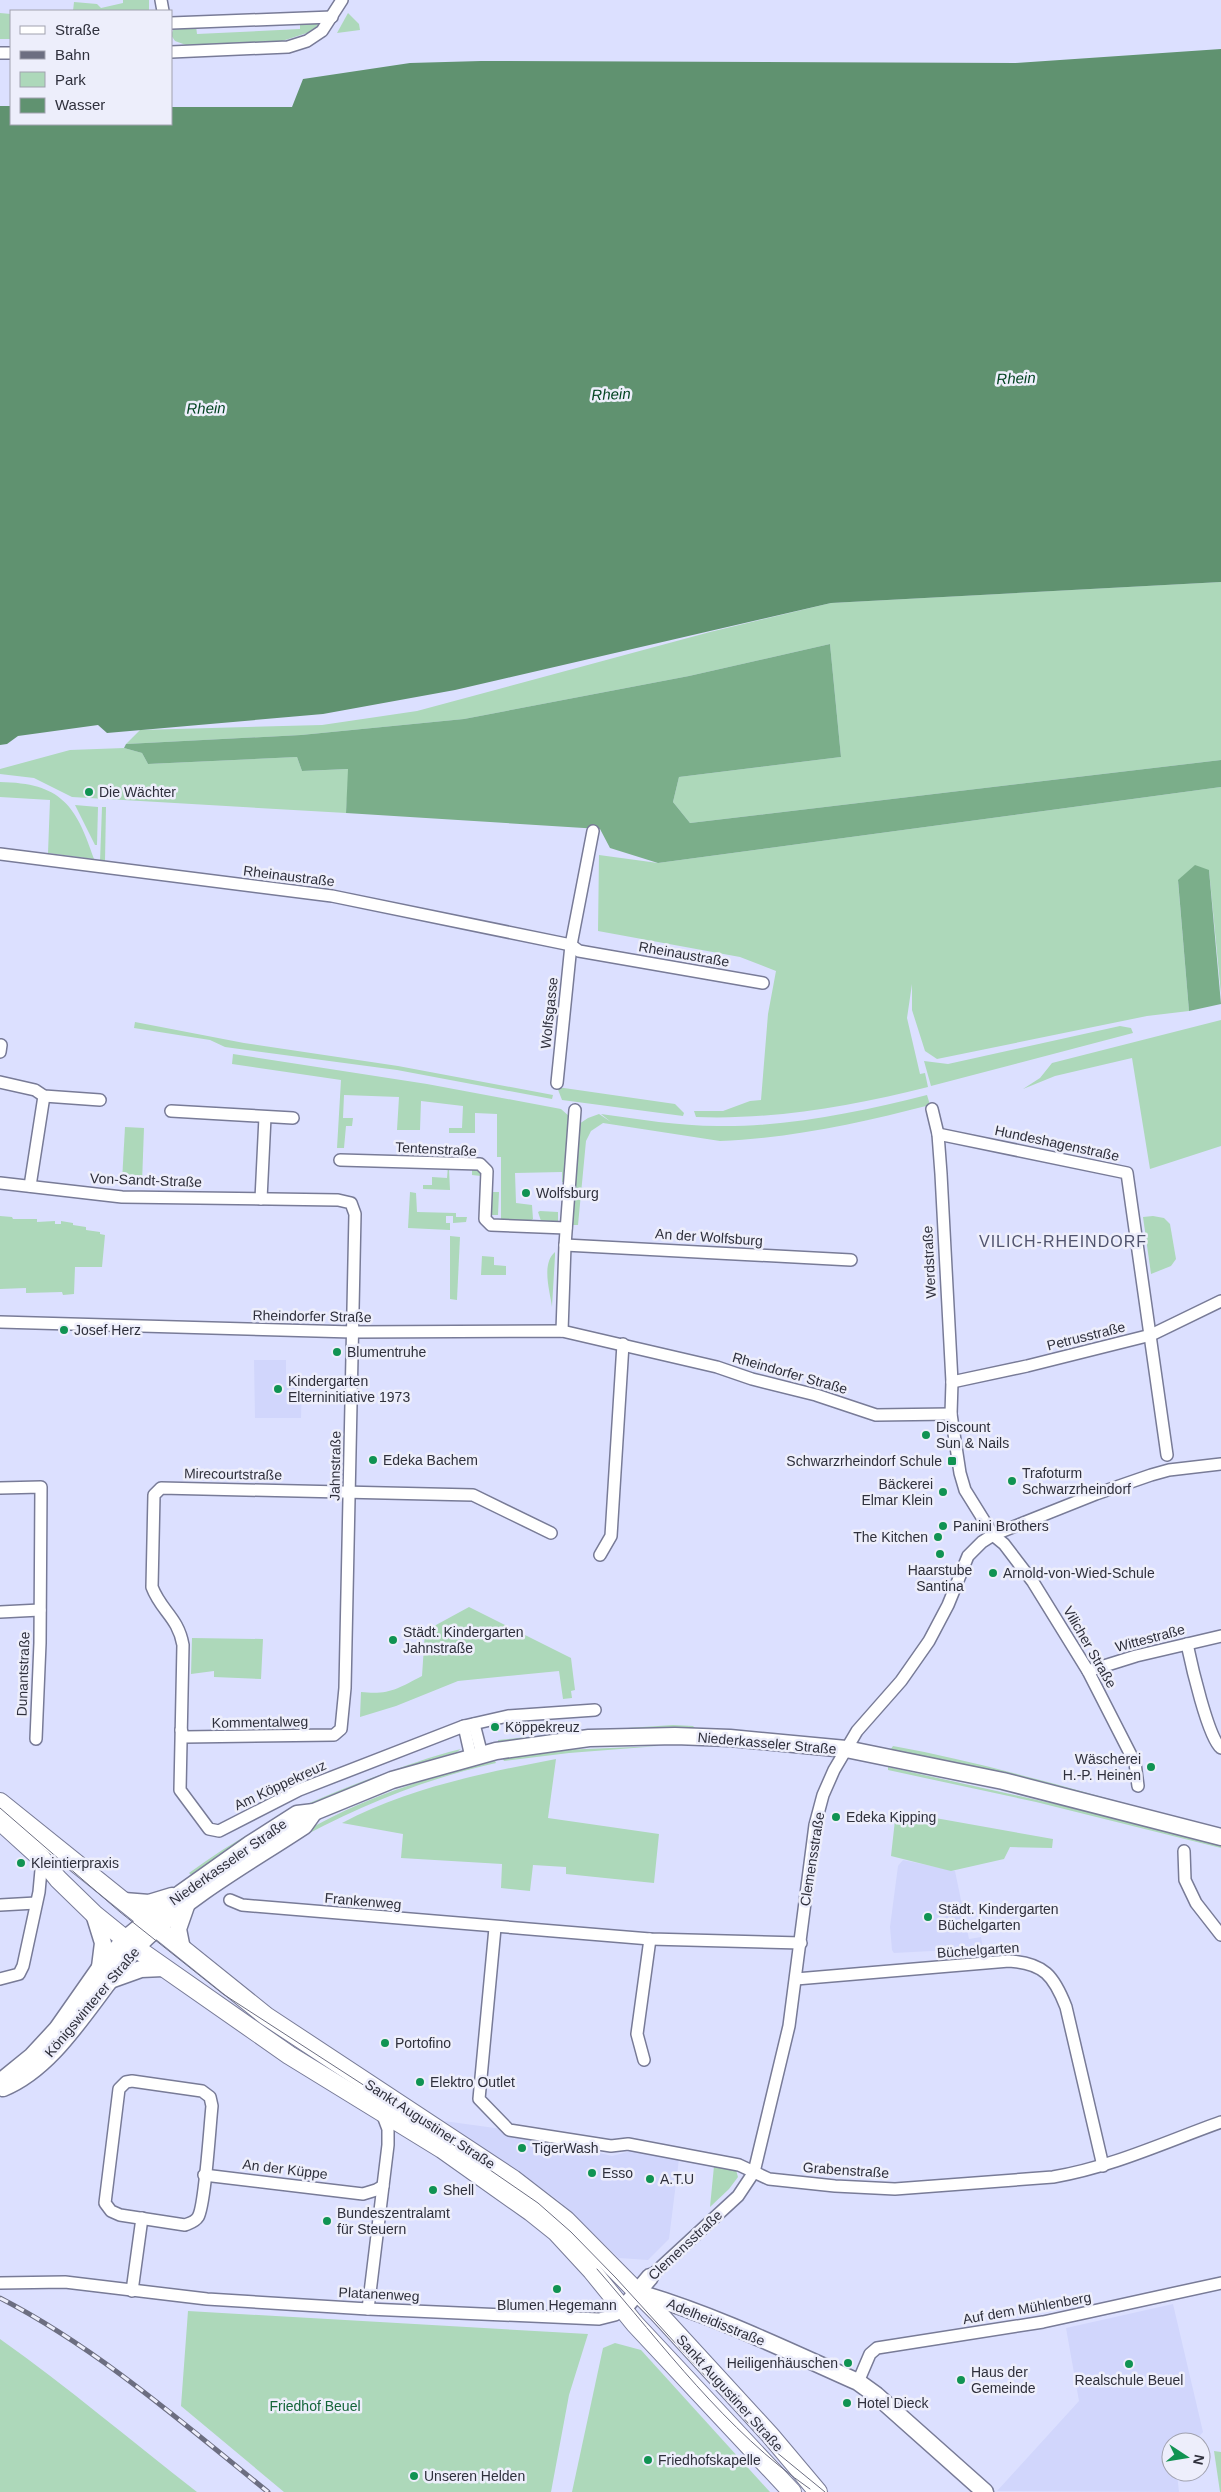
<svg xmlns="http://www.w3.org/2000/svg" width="1221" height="2492" font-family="Helvetica,sans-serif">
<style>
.built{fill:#d1d6fc}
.green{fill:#add8ba}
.forest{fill:#7bae8a}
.water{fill:#609270}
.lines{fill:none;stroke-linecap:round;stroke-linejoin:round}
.street-casing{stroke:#787b97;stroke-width:14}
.secondary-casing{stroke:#787b97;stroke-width:19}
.primary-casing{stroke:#787b97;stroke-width:20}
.street{stroke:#fff;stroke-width:11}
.secondary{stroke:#fff;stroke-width:16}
.primary{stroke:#fff;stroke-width:18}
.tram{stroke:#6c6e81;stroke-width:1}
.rail-casing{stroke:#6c6e81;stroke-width:5}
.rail{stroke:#edeefb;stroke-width:3;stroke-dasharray:9;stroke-linecap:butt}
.poi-dot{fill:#109352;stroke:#edeefb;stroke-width:2}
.labels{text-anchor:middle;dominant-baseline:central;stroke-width:5;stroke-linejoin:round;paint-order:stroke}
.poi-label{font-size:14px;fill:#2f303c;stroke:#edeefb;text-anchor:start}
.street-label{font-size:14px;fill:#2f303c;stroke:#edeefb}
.park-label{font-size:14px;fill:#146539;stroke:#edeefb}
.water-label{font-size:15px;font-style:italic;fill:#034422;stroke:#edeefb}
.quarter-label{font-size:16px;letter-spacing:1px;fill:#51546e;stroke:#edeefb}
</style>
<rect width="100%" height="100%" fill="#dce0ff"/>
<g class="built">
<path d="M 254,1360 L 286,1360 L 286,1385 L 302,1385 L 301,1418 L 255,1418 Z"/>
<path d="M 903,1860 L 955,1871 L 969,1939 L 981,1937 L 985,1958 L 962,1959 L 951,1950 L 894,1953 L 892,1950 L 890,1927 L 898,1866 Z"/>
<path d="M 444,2121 L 502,2129 L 612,2156 L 631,2151 L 679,2159 L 669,2239 L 648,2260 L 619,2258 L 558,2200 Z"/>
<path d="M 1173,2304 L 1203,2432 L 1194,2442 L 1171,2442 L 1169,2469 L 1171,2472 L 1177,2474 L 1179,2492 L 997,2491 L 1079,2401 L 1066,2328 Z"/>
</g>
<g class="green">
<path d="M 123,0 L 149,0 L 149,11 L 73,11 L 74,2 L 97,4 L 101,8 L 123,3 Z"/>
<path d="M 0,13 L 11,14 L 11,39 L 0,39 Z"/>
<path d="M 348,13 L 359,24 L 360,30 L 337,33 Z"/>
<path d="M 300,20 L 322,23 L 307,33 L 282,41 L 186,45 L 175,41 L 171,35 L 174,28 L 196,26 L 197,34 L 300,29 Z"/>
<path d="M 1221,582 L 1221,760 L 690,823 L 673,802 L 679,777 L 841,757 L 830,644 L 689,676 L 464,719 L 301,735 L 126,744 L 140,730 L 322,725 L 417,711 L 710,632 L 831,603 Z"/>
<path d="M 124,748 L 142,753 L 148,764 L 297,757 L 302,771 L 349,769 L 346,813 L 72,797 L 34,778 L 0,774 L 0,769 L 70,750 Z"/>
<path d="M 0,782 C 61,783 76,805 94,859 L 48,853 L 50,800 L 0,797 Z"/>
<path d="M 1221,787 L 1221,994 L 1209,870 L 1178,881 L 1189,1011 L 1147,1016 L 937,1059 L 925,1051 L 912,1010 L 912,984 L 907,1018 L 920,1074 L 925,1073 L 928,1087 C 852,1106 774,1120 696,1117 L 694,1111 L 723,1111 L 750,1101 L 761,1100 L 768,1014 L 776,971 L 740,957 L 598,931 L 599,855 L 658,863 Z"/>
<path d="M 75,805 L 98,807 L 97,845 L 95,845 Z"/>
<path d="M 102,807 L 106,807 L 105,862 L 100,862 Z"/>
<path d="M 1221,1020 L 1221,1146 L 1150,1169 L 1132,1058 L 1055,1076 L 1023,1089 L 1040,1078 L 1052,1063 Z"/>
<path d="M 135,1022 L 244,1043 L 398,1066 L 553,1095 L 552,1099 L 397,1070 L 225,1047 L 210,1040 L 134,1028 Z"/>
<path d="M 1120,1026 L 1131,1028 L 1133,1033 L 931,1086 L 924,1061 L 948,1064 Z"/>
<path d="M 233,1054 L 427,1084 L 561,1109 L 570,1117 L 567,1182 L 562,1182 L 562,1172 L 515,1173 L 516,1203 L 532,1205 L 533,1219 L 530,1221 L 501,1220 L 501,1157 L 497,1157 L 497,1114 L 475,1113 L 475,1133 L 449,1133 L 449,1128 L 462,1128 L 463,1106 L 421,1101 L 420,1130 L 397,1130 L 399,1097 L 344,1095 L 343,1118 L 353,1118 L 352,1126 L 346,1126 L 344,1148 L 337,1148 L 341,1080 L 232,1064 Z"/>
<path d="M 557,1087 L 675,1104 L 684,1113 L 683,1116 L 562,1100 Z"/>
<path d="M 927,1095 L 930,1105 C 860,1123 792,1138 720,1141 L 603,1123 L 591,1131 L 586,1141 L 578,1225 L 571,1225 L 579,1124 L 588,1118 L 599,1114 L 611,1122 L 601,1114 C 639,1119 678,1126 718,1126 C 788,1127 860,1112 927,1095 Z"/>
<path d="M 125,1127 L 144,1128 L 142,1183 L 122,1181 Z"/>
<path d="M 448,1166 L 476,1167 L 481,1171 L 481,1176 L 472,1175 L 472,1169 L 449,1169 L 450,1190 L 423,1189 L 423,1185 L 432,1185 L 432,1177 L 447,1178 Z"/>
<path d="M 410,1192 L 416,1193 L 417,1212 L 456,1213 L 456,1217 L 467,1217 L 466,1222 L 453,1223 L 453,1216 L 446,1216 L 446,1223 L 450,1223 L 450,1230 L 408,1228 Z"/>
<path d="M 492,1192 L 499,1192 L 498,1215 L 492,1215 Z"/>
<path d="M 540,1211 L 558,1212 L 558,1222 L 541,1221 L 538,1212 Z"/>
<path d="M 0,1216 L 12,1217 L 13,1219 L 37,1219 L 37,1222 L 55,1221 L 55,1224 L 61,1224 L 61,1221 L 73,1223 L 73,1225 L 86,1227 L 86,1230 L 100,1232 L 100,1234 L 105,1235 L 102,1267 L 75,1267 L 74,1294 L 63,1295 L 62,1292 L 26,1293 L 26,1288 L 0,1289 Z"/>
<path d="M 1153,1216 L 1164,1218 L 1170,1224 L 1176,1259 L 1171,1266 L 1151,1274 L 1143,1217 Z"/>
<path d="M 450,1236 L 460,1237 L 457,1300 L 450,1299 Z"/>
<path d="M 555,1252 L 555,1256 L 552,1307 C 550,1291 541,1264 555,1252 Z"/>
<path d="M 482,1256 L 494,1257 L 494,1265 L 506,1266 L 506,1275 L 481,1275 Z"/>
<path d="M 469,1607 L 571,1658 L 575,1690 L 571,1691 L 572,1698 L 563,1699 L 559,1671 L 458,1681 L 396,1706 L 360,1717 L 361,1692 C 389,1695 397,1689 422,1676 L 425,1631 Z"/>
<path d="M 192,1638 L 263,1639 L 261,1679 L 214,1677 L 214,1671 L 191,1674 Z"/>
<path d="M 673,1725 L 693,1726 L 695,1728 L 624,1730 L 498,1743 L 498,1740 L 582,1731 Z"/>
<path d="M 659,1746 L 569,1753 L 504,1761 L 503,1759 L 562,1750 Z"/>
<path d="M 893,1746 C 1004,1766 1112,1802 1221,1828 L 1221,1831 L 979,1768 L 891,1749 Z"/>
<path d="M 461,1749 L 457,1752 L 416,1764 L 255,1832 L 191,1875 L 189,1873 C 248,1830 306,1802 374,1777 C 403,1767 431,1756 461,1749 Z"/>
<path d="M 556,1759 L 548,1818 L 659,1834 L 654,1883 L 566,1874 L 566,1867 L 533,1865 L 530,1891 L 501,1888 L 502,1864 L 401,1858 L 403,1834 L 342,1823 C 408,1788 483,1773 556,1759 Z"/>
<path d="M 495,1761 L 496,1763 C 421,1780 353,1808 286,1846 C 299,1833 315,1826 332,1817 C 384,1791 438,1775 495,1761 Z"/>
<path d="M 888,1767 L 1064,1806 L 1221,1845 L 1221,1848 L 1036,1802 L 888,1770 Z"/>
<path d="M 896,1811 L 1053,1839 L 1052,1848 L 1010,1847 L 1004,1859 L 951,1871 L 891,1856 Z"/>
<path d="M 714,2166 L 736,2170 L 738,2177 L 729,2189 L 710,2207 Z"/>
<path d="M 188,2311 L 588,2334 L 569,2395 L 551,2492 L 284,2492 L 181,2406 Z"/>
<path d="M 0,2339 C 68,2387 131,2441 197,2492 L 0,2492 Z"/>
<path d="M 615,2343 L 641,2350 L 770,2492 L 572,2492 L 603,2348 Z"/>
<path d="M 1214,2451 L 1221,2452 L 1221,2492 L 1220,2492 Z"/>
</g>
<g class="forest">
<path d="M 830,644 L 841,757 L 679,777 L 673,802 L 690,823 L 1221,760 L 1221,787 L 658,863 L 610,848 L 600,829 L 346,813 L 348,769 L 302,771 L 297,757 L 148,764 L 142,753 L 124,748 L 126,744 L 301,735 L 464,719 L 689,676 Z"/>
<path d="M 1195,865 L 1209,870 L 1221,1004 L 1189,1011 L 1178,880 Z"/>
</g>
<path class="water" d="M 1221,49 L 1221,582 L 831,603 L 455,690 L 323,714 L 107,733 L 98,725 L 18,736 L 7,744 L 0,745 L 0,106 L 11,106 L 11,124 L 171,124 L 171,107 L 292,107 L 303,79 L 410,63 L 481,61 L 1016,63 Z"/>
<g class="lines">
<defs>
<g id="street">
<path d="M 161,0 L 163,11"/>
<path d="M 171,23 L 332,17"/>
<path d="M 171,52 L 288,47 L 307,41 L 322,31 L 342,0"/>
<path d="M 0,53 L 11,53"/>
<path d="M 0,854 L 332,896 L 571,945 L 579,951 L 763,983"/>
<path d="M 0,1052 L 1,1045"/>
<path d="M 0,1082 L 35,1090 L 44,1096 L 100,1100"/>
<path d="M 557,1083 L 571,945 L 593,831"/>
<path d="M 932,1109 L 938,1134 L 941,1174 L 952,1382 L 951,1414 L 960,1473 L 965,1490 L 993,1535 L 1004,1544 L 1033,1582 L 1088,1671 L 1135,1763 L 1138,1786"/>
<path d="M 171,1111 L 293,1118"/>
<path d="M 938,1134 L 1127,1173 L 1167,1455"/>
<path d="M 340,1160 L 480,1164 L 487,1171 L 485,1219 L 491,1225 L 566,1228"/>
<path d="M 0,1183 L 122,1197 L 338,1200 L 351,1203 L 355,1214 L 345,1688 L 341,1729 L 334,1735 L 184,1737 L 181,1730"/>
<path d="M 30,1186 L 44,1096"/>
<path d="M 261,1199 L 265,1117"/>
<path d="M 565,1245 L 851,1260"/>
<path d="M 0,1322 L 352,1332 L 562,1331 L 717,1367 L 752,1379 L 816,1395 L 876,1415 L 951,1414"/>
<path d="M 562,1331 L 565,1245 L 575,1110"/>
<path d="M 952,1382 L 1027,1366 L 1151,1335 L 1221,1301"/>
<path d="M 0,1488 L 41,1487 L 40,1643 L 36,1739"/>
<path d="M 551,1533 L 473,1495 L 161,1488 L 154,1495 L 152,1587 C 161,1611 178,1617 183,1645 L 180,1790 L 209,1829 L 219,1831 L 299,1790 L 464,1726 L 508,1716 L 595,1710"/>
<path d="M 600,1555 L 611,1536 L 623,1344"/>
<path d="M 0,1612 L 40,1610"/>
<path d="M 1187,1644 C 1191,1663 1208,1738 1221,1748"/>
<path d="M 1088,1671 L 1136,1656 L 1221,1636"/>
<path d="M 474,1724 L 482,1755"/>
<path d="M 464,1726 L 471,1757"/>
<path d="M 1184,1851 L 1185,1880 L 1196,1903 L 1221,1935"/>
<path d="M 230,1900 L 242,1905 L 650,1939 L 801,1943"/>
<path d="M 0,1905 L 36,1903"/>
<path d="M 495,1928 L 479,2099 L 509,2130 L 611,2146 L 628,2144 L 739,2165 L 769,2179 L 835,2186 L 895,2189 L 1053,2177 C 1112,2167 1165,2142 1221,2122"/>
<path d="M 0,1979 L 19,1974 L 23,1966 L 39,1892 L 42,1859"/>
<path d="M 796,1979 L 1009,1961 C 1044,1963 1054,1976 1066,2007 L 1103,2166"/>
<path d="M 644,2060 L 637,2034 L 650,1939"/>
<path d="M 132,2081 L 202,2091 L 210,2097 L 212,2106 C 210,2124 205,2206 198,2217 C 195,2222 190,2223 185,2225 L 120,2215 L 111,2211 L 105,2203 L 119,2089 L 126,2082 Z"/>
<path d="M 204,2175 L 363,2194 L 376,2190 L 383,2186"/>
<path d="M 650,2277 L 738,2196 L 754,2172 L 789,2026 L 815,1825 L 823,1795 L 834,1770 L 857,1731 L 901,1681 L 929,1641 L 948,1605 L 968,1556 L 982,1542 L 993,1535 L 1096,1494 L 1151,1475 L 1169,1470 L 1221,1464"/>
<path d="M 0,2283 L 65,2282 L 207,2299 L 368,2309 L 599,2319 L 615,2315 L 623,2309"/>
<path d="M 132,2291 L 142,2218"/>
<path d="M 368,2309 L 388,2145 L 388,2129 L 382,2113"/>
<path d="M 858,2382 L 870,2354 L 877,2348 L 1043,2322 L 1221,2283"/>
</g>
<g id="secondary">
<path d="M 124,1901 L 149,1903 L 172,1896"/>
<path d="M 94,1914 L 103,1943 L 100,1967"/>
<path d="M 182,1949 L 178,1929 L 186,1906"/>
<path d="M 113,1979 L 141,1969 L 163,1968"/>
<path d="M 0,2082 L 32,2056 L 57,2029 L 99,1969 L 125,1939 L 181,1893 L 250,1844 L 297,1814 L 314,1812 L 392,1780 L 496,1751 L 589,1738 L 675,1736 L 730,1738 L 846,1749 L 1003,1781 L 1221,1837"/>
<path d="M 3,2088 C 64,2063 99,1983 146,1938 C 193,1893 251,1861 304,1826 L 314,1812"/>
<path d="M 639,2293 C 714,2315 786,2350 858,2382 L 876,2395 L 985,2492"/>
<path d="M 623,2309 L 650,2277"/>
</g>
<g id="primary">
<path d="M 0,1802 L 266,2016 L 513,2179 L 566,2220 L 658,2313 L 770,2435 L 818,2492"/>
<path d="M 0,1821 L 42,1859 L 58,1879 L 94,1914 L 136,1948 L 289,2055 L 442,2149 L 531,2212 L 556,2232 L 592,2271 L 635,2324 L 792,2492"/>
</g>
</defs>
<use href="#street" class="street-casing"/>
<use href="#secondary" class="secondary-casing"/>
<use href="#primary" class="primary-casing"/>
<use href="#street" class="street"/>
<use href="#secondary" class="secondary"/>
<use href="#primary" class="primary"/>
<g class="tram">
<path d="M 0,1808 L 120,1912 L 223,1994 L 416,2119 L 538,2203 L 571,2232 L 616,2278 L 770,2447 L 825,2492"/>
<path d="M 597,2269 C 664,2346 725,2430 810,2489"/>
</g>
<defs>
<path id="rail" d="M 0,2298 C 97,2348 183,2423 268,2492"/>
</defs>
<use href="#rail" class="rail-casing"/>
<use href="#rail" class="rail"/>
</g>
<g class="poi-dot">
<circle cx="89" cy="792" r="5"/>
<circle cx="526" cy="1193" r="5"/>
<circle cx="64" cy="1330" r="5"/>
<circle cx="337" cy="1352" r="5"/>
<circle cx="278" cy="1389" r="5"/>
<circle cx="926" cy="1435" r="5"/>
<circle cx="373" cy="1460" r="5"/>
<rect x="947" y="1456" width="10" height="10" rx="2.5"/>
<circle cx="1012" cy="1481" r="5"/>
<circle cx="943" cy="1492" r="5"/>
<circle cx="943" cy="1526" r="5"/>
<circle cx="938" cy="1537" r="5"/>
<circle cx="940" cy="1554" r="5"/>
<circle cx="993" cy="1573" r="5"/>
<circle cx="393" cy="1640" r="5"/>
<circle cx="495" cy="1727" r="5"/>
<circle cx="1151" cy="1767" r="5"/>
<circle cx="836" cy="1817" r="5"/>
<circle cx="21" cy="1863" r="5"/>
<circle cx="928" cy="1917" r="5"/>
<circle cx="385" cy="2043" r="5"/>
<circle cx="420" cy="2082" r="5"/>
<circle cx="522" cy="2148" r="5"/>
<circle cx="592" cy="2173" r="5"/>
<circle cx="650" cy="2179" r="5"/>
<circle cx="433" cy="2190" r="5"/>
<circle cx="327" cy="2221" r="5"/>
<circle cx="557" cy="2289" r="5"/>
<circle cx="848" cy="2363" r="5"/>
<circle cx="1129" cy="2364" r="5"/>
<circle cx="961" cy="2380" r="5"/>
<circle cx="847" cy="2403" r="5"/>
<circle cx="648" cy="2460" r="5"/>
<circle cx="414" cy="2476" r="5"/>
</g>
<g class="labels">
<g class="poi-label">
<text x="99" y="792">Die Wächter</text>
<text x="536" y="1193">Wolfsburg</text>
<text x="74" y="1330">Josef Herz</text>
<text x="347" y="1352">Blumentruhe</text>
<text x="288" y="1381">Kindergarten<tspan x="288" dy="16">Elterninitiative 1973</tspan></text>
<text x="936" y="1427">Discount<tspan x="936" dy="16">Sun &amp; Nails</tspan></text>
<text x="383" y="1460">Edeka Bachem</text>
<text x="942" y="1461" text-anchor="end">Schwarzrheindorf Schule</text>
<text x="1022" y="1473">Trafoturm<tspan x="1022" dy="16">Schwarzrheindorf</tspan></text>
<text x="933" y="1484" text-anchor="end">Bäckerei<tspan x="933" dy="16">Elmar Klein</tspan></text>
<text x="953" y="1526">Panini Brothers</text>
<text x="928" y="1537" text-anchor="end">The Kitchen</text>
<text x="940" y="1570" text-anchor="middle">Haarstube<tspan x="940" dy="16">Santina</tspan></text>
<text x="1003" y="1573">Arnold-von-Wied-Schule</text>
<text x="403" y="1632">Städt. Kindergarten<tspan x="403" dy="16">Jahnstraße</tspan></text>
<text x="505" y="1727">Köppekreuz</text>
<text x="1141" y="1759" text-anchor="end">Wäscherei<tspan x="1141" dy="16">H.-P. Heinen</tspan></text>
<text x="846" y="1817">Edeka Kipping</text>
<text x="31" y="1863">Kleintierpraxis</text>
<text x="938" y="1909">Städt. Kindergarten<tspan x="938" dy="16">Büchelgarten</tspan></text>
<text x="395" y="2043">Portofino</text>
<text x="430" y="2082">Elektro Outlet</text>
<text x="532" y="2148">TigerWash</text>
<text x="602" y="2173">Esso</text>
<text x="660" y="2179">A.T.U</text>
<text x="443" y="2190">Shell</text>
<text x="337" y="2213">Bundeszentralamt<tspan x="337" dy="16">für Steuern</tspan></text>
<text x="557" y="2305" text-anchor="middle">Blumen Hegemann</text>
<text x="838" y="2363" text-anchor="end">Heiligenhäuschen</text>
<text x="971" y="2372">Haus der<tspan x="971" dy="16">Gemeinde</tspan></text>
<text x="1129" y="2380" text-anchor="middle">Realschule Beuel</text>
<text x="857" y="2403">Hotel Dieck</text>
<text x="658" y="2460">Friedhofskapelle</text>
<text x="424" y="2476">Unseren Helden</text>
</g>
<g class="street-label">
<text transform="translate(289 876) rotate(7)">Rheinaustraße</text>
<text transform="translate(684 954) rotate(10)">Rheinaustraße</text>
<text transform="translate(549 1013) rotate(-84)">Wolfsgasse</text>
<text transform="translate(1057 1143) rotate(12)">Hundeshagenstraße</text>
<text transform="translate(436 1149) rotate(3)">Tentenstraße</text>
<text transform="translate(146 1180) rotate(2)">Von-Sandt-Straße</text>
<text transform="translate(709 1237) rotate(4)">An der Wolfsburg</text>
<text transform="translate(929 1262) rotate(-93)">Werdstraße</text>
<text transform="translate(312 1316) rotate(1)">Rheindorfer Straße</text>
<text transform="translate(1086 1336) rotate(-14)">Petrusstraße</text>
<text transform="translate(790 1373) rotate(16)">Rheindorfer Straße</text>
<text transform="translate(335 1466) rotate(-89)">Jahnstraße</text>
<text transform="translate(233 1474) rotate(1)">Mirecourtstraße</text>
<text transform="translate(1150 1638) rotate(-15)">Wittestraße</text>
<text transform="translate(1090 1647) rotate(60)">Vilicher Straße</text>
<text transform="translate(23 1674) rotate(-88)">Dunantstraße</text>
<text transform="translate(260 1722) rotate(-1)">Kommentalweg</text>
<text transform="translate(767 1743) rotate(5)">Niederkasseler Straße</text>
<text transform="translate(280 1785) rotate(-25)">Am Köppekreuz</text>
<text transform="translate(812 1859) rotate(-81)">Clemensstraße</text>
<text transform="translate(228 1862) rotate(-35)">Niederkasseler Straße</text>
<text transform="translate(363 1901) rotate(5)">Frankenweg</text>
<text transform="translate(978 1950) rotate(-4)">Büchelgarten</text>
<text transform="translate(92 2002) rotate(-50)">Königswinterer Straße</text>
<text transform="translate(430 2124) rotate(33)">Sankt Augustiner Straße</text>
<text transform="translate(285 2169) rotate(7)">An der Küppe</text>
<text transform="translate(846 2170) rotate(4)">Grabenstraße</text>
<text transform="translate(685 2245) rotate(-43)">Clemensstraße</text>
<text transform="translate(379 2294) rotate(3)">Platanenweg</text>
<text transform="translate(1027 2308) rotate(-10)">Auf dem Mühlenberg</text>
<text transform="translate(716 2322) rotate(22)">Adelheidisstraße</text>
<text transform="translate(730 2393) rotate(48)">Sankt Augustiner Straße</text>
</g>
<g class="park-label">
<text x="315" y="2406">Friedhof Beuel</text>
</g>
<g class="water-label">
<text transform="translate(1016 378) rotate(-2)">Rhein</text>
<text transform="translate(611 394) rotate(-2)">Rhein</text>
<text transform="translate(206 408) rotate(-1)">Rhein</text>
</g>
<g class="quarter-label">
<text x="1063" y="1241">VILICH-RHEINDORF</text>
</g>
</g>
<rect x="10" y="10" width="162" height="115" fill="#edeefb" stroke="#a1a2af"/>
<rect x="20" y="26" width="25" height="8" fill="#ffffff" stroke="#a1a2af"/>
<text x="55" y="35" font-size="15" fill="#2f303c">Straße</text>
<rect x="20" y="51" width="25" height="8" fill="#6c6e81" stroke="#a1a2af"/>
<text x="55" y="60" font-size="15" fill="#2f303c">Bahn</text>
<rect x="20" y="72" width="25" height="15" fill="#add8ba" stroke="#a1a2af"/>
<text x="55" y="85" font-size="15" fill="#2f303c">Park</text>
<rect x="20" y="98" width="25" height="15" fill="#609270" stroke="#a1a2af"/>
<text x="55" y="110" font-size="15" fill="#2f303c">Wasser</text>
<g transform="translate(1186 2457) rotate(102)"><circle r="24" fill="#edeefb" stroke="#a1a2af"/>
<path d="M0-4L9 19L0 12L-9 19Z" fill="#109352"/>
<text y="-8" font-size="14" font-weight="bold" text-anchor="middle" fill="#2f303c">N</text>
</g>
</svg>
